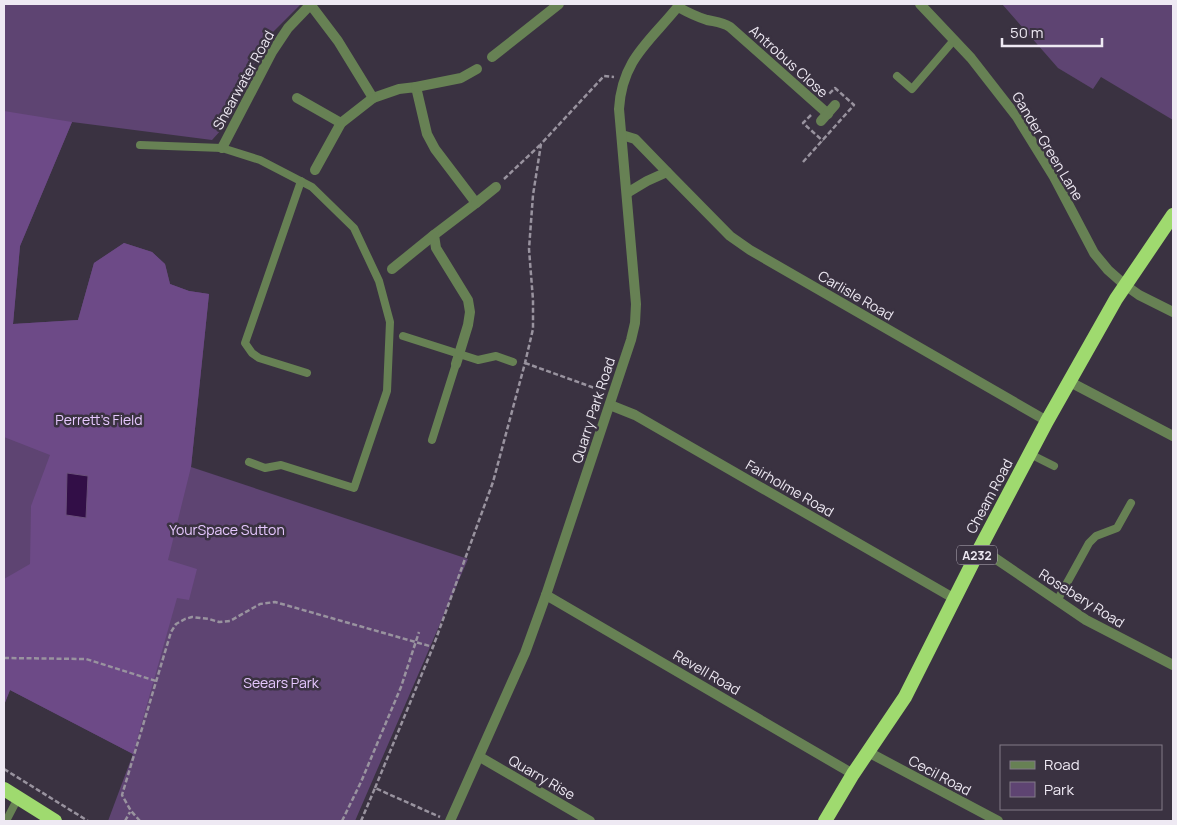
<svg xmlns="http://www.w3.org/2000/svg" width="1177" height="825" font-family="Manrope,sans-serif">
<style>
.green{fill:#5e4472}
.forest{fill:#6d4a87}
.water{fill:#320e47;stroke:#6a507b}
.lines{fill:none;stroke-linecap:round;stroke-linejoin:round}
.path{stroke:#99939f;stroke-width:2.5;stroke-dasharray:5 2.5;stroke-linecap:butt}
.service{stroke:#678154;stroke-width:8}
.minor{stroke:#678154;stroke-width:10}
.tertiary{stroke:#678154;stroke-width:10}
.trunk{stroke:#9fda6f;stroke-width:14}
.labels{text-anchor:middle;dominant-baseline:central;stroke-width:5;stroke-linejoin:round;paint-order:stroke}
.shield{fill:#3a3241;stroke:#b8b2be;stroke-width:1}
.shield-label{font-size:12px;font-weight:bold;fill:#eee9f3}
.street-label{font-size:14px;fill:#eee9f3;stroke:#3a3241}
.park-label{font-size:14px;fill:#e7c8ff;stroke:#3a3241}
</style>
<rect width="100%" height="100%" fill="#3a3241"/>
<g class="green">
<path d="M 4,4 L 301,4 L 267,38 L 222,129 L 212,140 L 72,122 L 20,246 L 13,324 L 78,320 L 94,263 L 124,243 L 152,252 L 165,264 L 170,284 L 189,291 L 209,294 L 191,467 L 468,559 L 355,821 L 108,821 L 133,754 L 10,690 L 4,705 Z"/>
<path d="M 1002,4 L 1173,4 L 1173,120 L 1101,77 L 1093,89 L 1058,68 Z"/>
</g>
<path class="forest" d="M 4,111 L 72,122 L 20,246 L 13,324 L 78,320 L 94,263 L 124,243 L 152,252 L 165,264 L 170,284 L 189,291 L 209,294 L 191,467 L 168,560 L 197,569 L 189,600 L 177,598 L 133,754 L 10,690 L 4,705 L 4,579 L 30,564 L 31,506 L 50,455 L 4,437 Z"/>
<path class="water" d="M 67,473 L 88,476 L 86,518 L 66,515 Z"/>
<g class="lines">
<g class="path">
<path d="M 811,115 L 803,123 L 823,141"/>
<path d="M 803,162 L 854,105 L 835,88 L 829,94"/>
<path d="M 504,179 L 540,145"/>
<path d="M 525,363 L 603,391"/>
<path d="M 4,658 L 86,659 L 156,681"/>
<path d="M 4,769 L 88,821"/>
<path d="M 375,788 L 433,647 L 493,482 L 525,363 L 533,329 L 533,300 L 529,249 L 533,195 L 541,144 L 604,76 L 614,77"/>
<path d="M 125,821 L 130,812"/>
<path d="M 140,821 L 131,811 L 122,795 L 171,632 L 176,624 L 185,619 L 192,617 L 209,619 L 219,622 L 230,621 L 260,604 L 275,602 L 433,647"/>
<path d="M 342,821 L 361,782 L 401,687 L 419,632"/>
<path d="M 361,821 L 375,788 L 440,817"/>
</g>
<g class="service">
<path d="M 897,76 L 912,89 L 954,40"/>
<path d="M 140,145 L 222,148 L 260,160 L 312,187 L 354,228 L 379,281 L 390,322 L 387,391 L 354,488 L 281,465 L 265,468 L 249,462"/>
<path d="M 301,181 L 245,343 L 252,353 L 259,358 L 307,373"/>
<path d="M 403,336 L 478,360 L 496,356 L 513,362"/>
<path d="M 432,440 L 456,364"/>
<path d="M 1030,454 L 1054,466"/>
<path d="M 1057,601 L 1089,543 L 1096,536 L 1117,528 L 1131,503"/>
<path d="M 6,821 L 18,798"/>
</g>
<g class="minor">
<path d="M 310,4 L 338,41 L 373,98 L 399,89 L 416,87 L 427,134 L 435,149 L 476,203 L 434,235 L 436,248 L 468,300 L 470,312 L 468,325 L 456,364"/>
<path d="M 678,7 C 687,12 697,17 707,20 C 716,22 722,22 730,27 L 828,114"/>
<path d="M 492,57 L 559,4"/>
<path d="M 416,87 L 461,78 L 477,69"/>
<path d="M 297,98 L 341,123"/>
<path d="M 821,121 L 835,105"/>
<path d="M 622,135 L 635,139 L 667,172"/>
<path d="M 222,148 L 272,52 L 288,28 L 311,4"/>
<path d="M 315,170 L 341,123 L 373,98"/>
<path d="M 627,193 L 647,181 L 667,172 L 730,236 L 750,250 L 1047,421"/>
<path d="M 476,203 L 496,187"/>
<path d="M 392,269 L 434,235"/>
<path d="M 1125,285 L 1139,295 L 1173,312"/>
<path d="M 1070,382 L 1173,436"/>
<path d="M 610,405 L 635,415 L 955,599"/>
<path d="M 980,548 L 1086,620 L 1173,665"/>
<path d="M 546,595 L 853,774"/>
<path d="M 868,752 L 998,821"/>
<path d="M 480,757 L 590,821"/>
<path d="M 450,821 L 525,653 L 546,595 L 631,340 L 635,323 L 636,304 L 619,109 C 622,58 651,41 680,4"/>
</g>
<path class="tertiary" d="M 920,4 L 971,58 L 1017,117 L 1054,177 L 1094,253 L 1108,270 L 1125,285"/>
<g class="trunk">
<path d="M 4,789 L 55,821"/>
<path d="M 825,821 L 853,774 L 905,697 L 980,548 L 1047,421 L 1116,299 L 1173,215"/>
</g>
</g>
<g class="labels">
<rect class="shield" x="957" y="545.5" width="40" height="19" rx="4"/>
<g class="shield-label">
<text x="977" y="555">A232</text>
</g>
<g class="street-label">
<text transform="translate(789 61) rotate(42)">Antrobus Close</text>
<text transform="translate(243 80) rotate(-61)">Shearwater Road</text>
<text transform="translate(1048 146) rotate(59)">Gander Green Lane</text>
<text transform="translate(856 295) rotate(30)">Carlisle Road</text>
<text transform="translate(593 410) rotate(-72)">Quarry Park Road</text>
<text transform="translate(790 488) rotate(30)">Fairholme Road</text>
<text transform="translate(989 496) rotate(-62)">Cheam Road</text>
<text transform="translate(1082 598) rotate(32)">Rosebery Road</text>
<text transform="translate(707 672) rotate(30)">Revell Road</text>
<text transform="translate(940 775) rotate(28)">Cecil Road</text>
<text transform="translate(542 777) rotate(30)">Quarry Rise</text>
</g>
<g class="park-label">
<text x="99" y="419">Perrett's Field</text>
<text x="227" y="529">YourSpace Sutton</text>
<text x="281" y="682">Seears Park</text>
</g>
</g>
<rect width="1177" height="825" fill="none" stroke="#eee9f3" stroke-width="10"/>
<rect x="1000" y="745" width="162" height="65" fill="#3a3241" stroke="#827b88"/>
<rect x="1010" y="761" width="25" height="8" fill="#678154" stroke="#827b88"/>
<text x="1044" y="770" font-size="15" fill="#eee9f3">Road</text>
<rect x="1010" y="782" width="25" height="15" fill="#5e4472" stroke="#827b88"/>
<text x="1044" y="795" font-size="15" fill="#eee9f3">Park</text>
<path d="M1002 38v8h100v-8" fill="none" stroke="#eee9f3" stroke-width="2.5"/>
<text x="1010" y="38" font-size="15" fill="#eee9f3" stroke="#3a3241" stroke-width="4" paint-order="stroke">50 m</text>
</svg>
